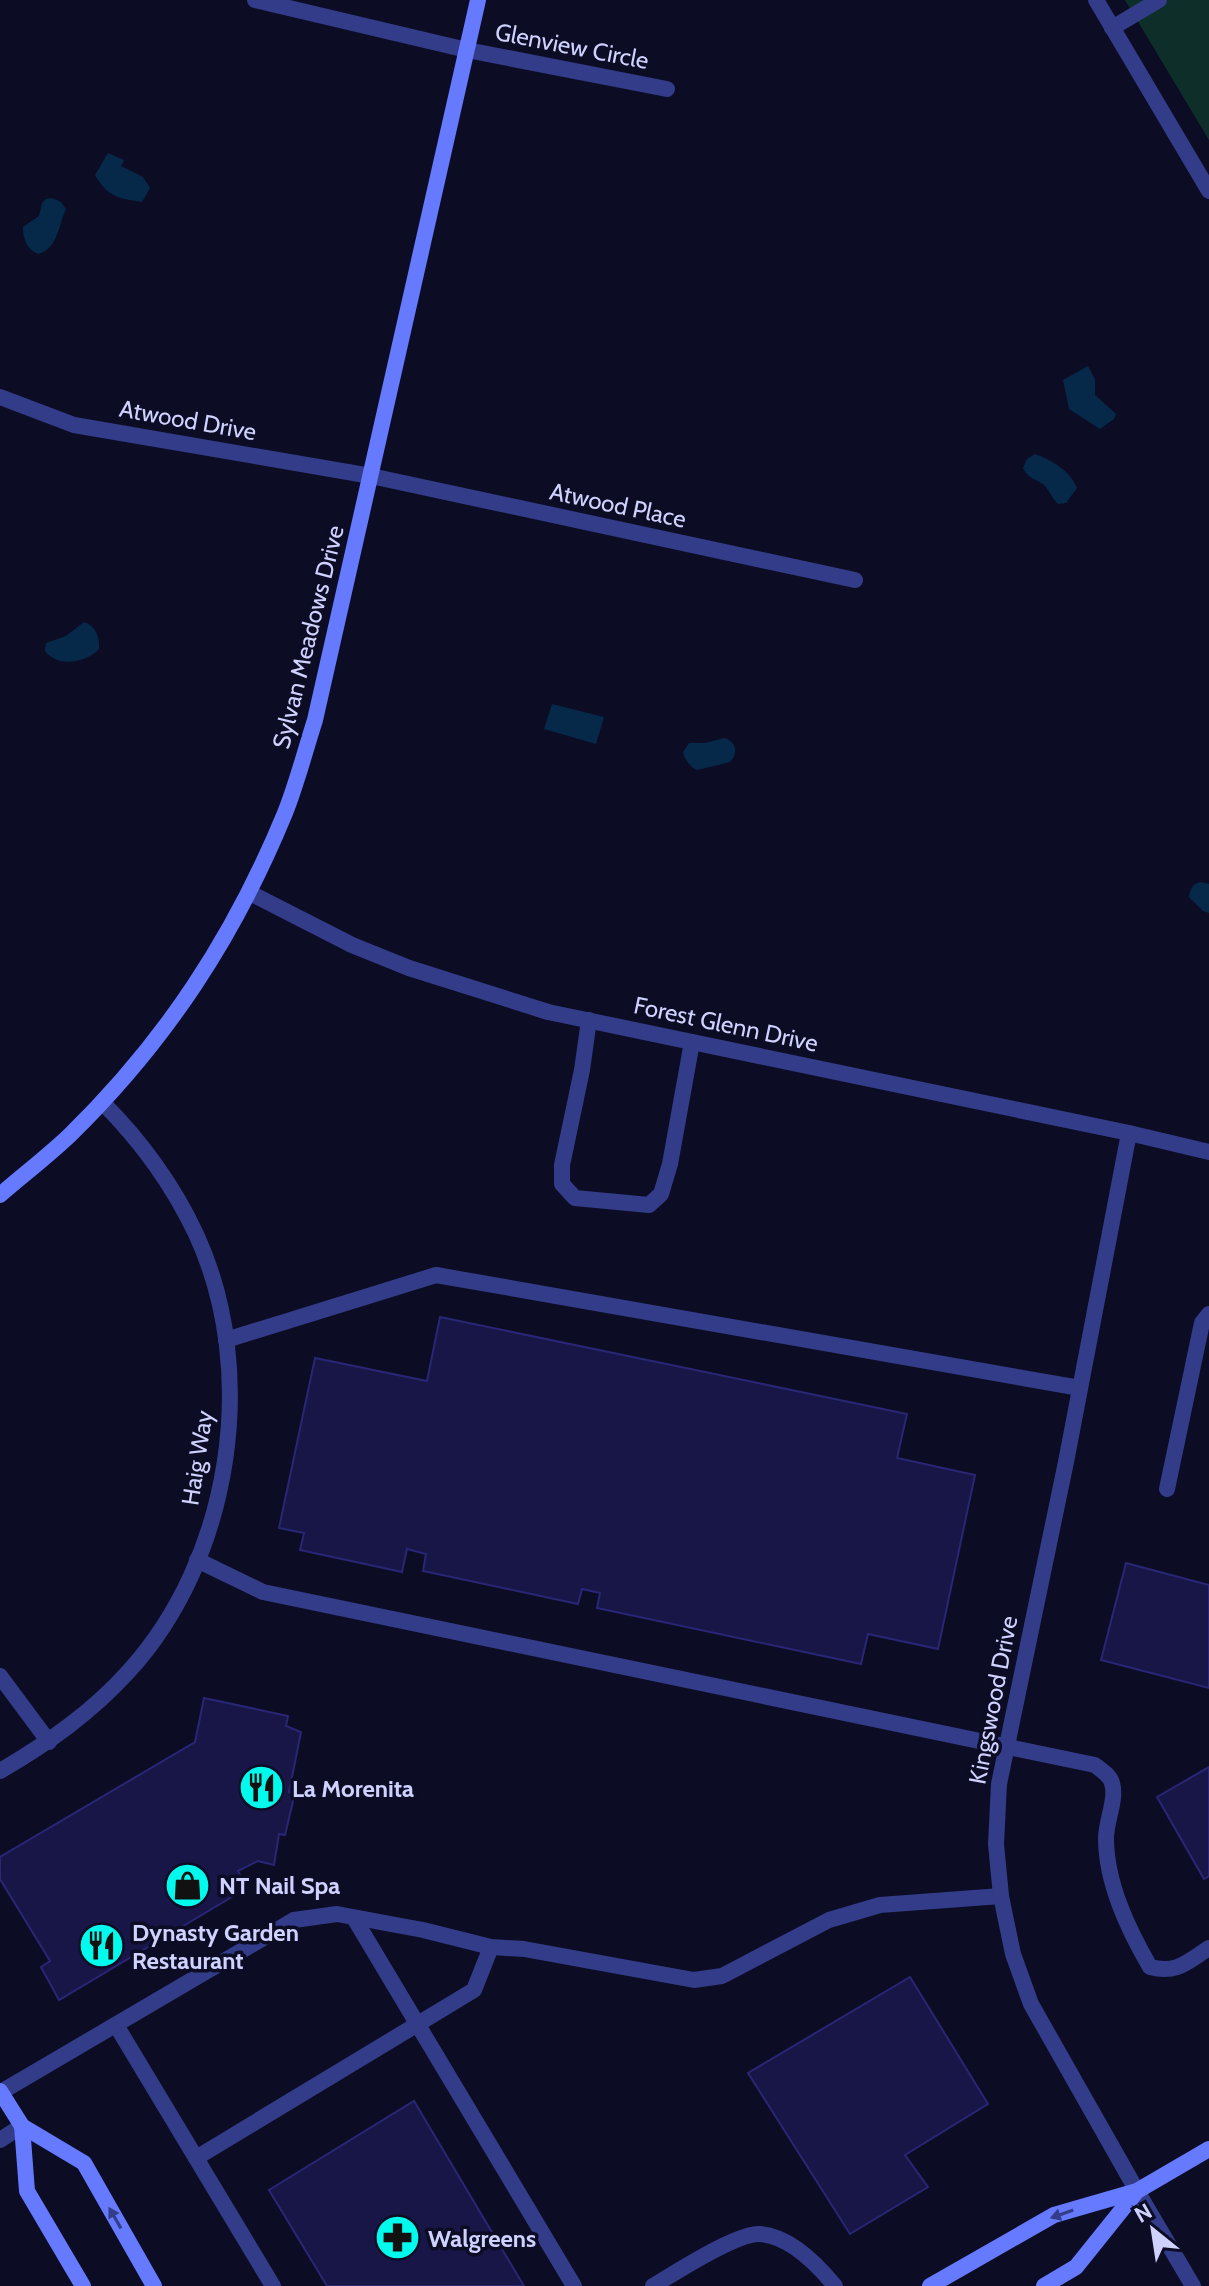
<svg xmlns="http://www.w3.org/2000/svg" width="1209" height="2286" font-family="Cabin,sans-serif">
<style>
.green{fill:#0e2f29}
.water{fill:#062949}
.building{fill:#181647;stroke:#292676;stroke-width:2}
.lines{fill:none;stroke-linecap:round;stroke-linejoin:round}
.lane{stroke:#323c88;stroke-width:16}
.street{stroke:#323c88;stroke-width:16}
.secondary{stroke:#667aff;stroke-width:16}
.oneway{fill:#343d87}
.labels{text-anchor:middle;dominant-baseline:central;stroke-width:7;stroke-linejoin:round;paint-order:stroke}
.street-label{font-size:24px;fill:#cfd1ff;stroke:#0c0c24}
.poi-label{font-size:24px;font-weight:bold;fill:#cfd1ff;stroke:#0c0c24;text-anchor:start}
</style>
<rect width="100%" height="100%" fill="#0c0c24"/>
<path class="green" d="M 1125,0 L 1209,0 L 1209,140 Z"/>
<g class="water">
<path d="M 108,153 L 124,160 L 121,166 L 143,177 L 150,188 L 142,202 C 117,198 108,197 95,175 Z"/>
<path d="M 52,198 L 61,202 L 66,209 C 58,226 58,249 38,254 C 26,249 23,238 23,227 L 39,216 L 42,203 L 46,199 Z"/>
<path d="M 1088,366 L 1095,379 L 1095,395 L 1116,414 L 1114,419 L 1100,429 L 1069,409 L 1063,380 Z"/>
<path d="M 1035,454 C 1052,460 1070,471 1077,488 L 1066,503 L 1058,504 C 1052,498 1050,492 1045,486 C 1037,478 1030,481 1023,468 L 1027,459 Z"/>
<path d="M 84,622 C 96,626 100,638 99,649 C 86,663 58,668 45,651 L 46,643 L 66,636 Z"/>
<path d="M 552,704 L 604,717 L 596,744 L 544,729 Z"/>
<path d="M 724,738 C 736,741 739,753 730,762 L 697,770 C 690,767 685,760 683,752 L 689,743 L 705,743 Z"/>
<path d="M 1201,882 L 1209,884 L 1209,913 L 1203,911 L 1189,897 C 1190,889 1193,883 1201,882 Z"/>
</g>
<g class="building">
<path d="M 440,1317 L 907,1414 L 897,1458 L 975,1475 L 938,1649 L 868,1634 L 861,1664 L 597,1608 L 600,1593 L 582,1589 L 578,1604 L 423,1571 L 426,1554 L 407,1549 L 402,1572 L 300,1550 L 304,1533 L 279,1528 L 315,1358 L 427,1381 Z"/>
<path d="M 1126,1563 L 1209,1585 L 1209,1688 L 1101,1660 Z"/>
<path d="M 204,1698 L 288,1716 L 286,1726 L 301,1732 L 289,1792 L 295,1793 L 285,1835 L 279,1834 L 274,1865 L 258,1861 L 238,1871 L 247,1888 L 59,2000 L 41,1967 L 50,1961 L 0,1879 L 0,1857 L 195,1742 Z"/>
<path d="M 1209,1767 L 1209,1876 L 1204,1879 L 1157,1797 Z"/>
<path d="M 910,1977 L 988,2104 L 905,2155 L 928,2187 L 850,2234 L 748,2073 Z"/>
<path d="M 414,2101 L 524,2286 L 327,2286 L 269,2190 Z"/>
</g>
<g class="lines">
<g class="lane">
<path d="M 1112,28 L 1159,0"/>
<path d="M 589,1020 L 582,1070 L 562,1165 L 562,1184 L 575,1198 L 649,1205 L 661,1194 L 670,1164 L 692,1042"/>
<path d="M 226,1340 L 436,1275 L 1080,1388"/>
<path d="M 1167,1489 L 1202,1323 L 1209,1314"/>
<path d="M 197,1560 L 263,1592 L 1095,1765 C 1102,1771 1110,1775 1112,1783 C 1117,1799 1106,1821 1106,1838 C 1106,1883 1128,1929 1150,1967 C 1177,1974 1187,1962 1209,1948"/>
<path d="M 0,1676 L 49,1742"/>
<path d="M 354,1918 L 574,2286"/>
<path d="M 116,2025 L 273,2286"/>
<path d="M 1,2092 L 294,1920 L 337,1914 L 423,1930 L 491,1947 L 524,1949 L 694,1980 L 722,1976 L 829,1920 L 880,1905 L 1001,1896"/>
<path d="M 0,2140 L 22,2126"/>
<path d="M 196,2158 L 474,1990 L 491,1947"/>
<path d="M 653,2286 C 675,2273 736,2233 760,2234 C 789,2236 817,2264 835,2286"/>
</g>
<g class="street">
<path d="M 255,0 L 467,50 L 667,89"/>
<path d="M 1096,0 L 1209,191"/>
<path d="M 0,397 L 74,425 L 371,476 L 855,580"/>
<path d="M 250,893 L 352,945 L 409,968 L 548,1012 L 1129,1133 L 1209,1152"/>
<path d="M 1129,1133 L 1066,1462 L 999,1784 L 996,1844 L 1001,1896 L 1013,1954 L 1031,2004 L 1137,2191 L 1193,2286"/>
<path d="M 0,1771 C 48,1743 91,1713 129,1671 C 231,1559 260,1372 196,1234 C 172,1183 142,1142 102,1102"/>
</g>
<g class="secondary">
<path d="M 0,1195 C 23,1175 48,1156 70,1135 C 166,1041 234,937 285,813 C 297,783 305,751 315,720 L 478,0"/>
<path d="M 0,2091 L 22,2126 L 84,2163 L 154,2286"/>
<path d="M 22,2126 L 27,2191 L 83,2286"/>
<path d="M 930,2286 L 1054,2215 L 1137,2191 L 1209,2149"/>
<path d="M 1044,2286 L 1076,2267 L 1137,2191"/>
</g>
</g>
<defs><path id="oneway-solid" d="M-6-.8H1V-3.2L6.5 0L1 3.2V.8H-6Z" transform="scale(2)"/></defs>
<g class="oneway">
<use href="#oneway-solid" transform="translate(1062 2214) rotate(161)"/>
<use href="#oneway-solid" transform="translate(115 2218) rotate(-120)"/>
</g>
<defs>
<symbol id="restaurant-disc" viewBox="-11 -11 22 22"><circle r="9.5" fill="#00faec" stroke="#0c0c24"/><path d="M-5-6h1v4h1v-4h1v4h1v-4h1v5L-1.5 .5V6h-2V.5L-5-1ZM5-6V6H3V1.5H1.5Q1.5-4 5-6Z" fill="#111"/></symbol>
<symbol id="shop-disc" viewBox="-11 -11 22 22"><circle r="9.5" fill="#00faec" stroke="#0c0c24"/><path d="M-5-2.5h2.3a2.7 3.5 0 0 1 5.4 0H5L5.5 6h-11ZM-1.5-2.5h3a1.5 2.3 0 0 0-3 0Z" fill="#111"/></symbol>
<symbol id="pharmacy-disc" viewBox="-11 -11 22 22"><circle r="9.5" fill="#00faec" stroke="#0c0c24"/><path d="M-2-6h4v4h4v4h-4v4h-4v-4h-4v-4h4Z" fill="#111"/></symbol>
</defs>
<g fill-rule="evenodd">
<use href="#restaurant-disc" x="236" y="1762" width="51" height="51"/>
<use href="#shop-disc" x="162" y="1860" width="51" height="51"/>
<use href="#restaurant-disc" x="76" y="1920" width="51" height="51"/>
<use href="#pharmacy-disc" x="372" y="2212" width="51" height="51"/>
</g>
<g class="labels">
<g class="street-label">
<text transform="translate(572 46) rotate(11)">Glenview Circle</text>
<text transform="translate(188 420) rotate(10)">Atwood Drive</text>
<text transform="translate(618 505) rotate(12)">Atwood Place</text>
<text transform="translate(308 637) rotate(-76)">Sylvan Meadows Drive</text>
<text transform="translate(726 1024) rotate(12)">Forest Glenn Drive</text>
<text transform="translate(197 1458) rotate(-81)">Haig Way</text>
<text transform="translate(993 1700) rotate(-79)">Kingswood Drive</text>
</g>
<g class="poi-label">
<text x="292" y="1788">La Morenita</text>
<text x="219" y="1885">NT Nail Spa</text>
<text x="132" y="1932">Dynasty Garden<tspan x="132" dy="28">Restaurant</tspan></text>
<text x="428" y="2238">Walgreens</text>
</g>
</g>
<g transform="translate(1153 2230) rotate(330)" stroke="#0c0c24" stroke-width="6" paint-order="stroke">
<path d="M0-6L14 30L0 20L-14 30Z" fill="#cfd1ff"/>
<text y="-12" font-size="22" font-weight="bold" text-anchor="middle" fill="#cfd1ff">N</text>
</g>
</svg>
